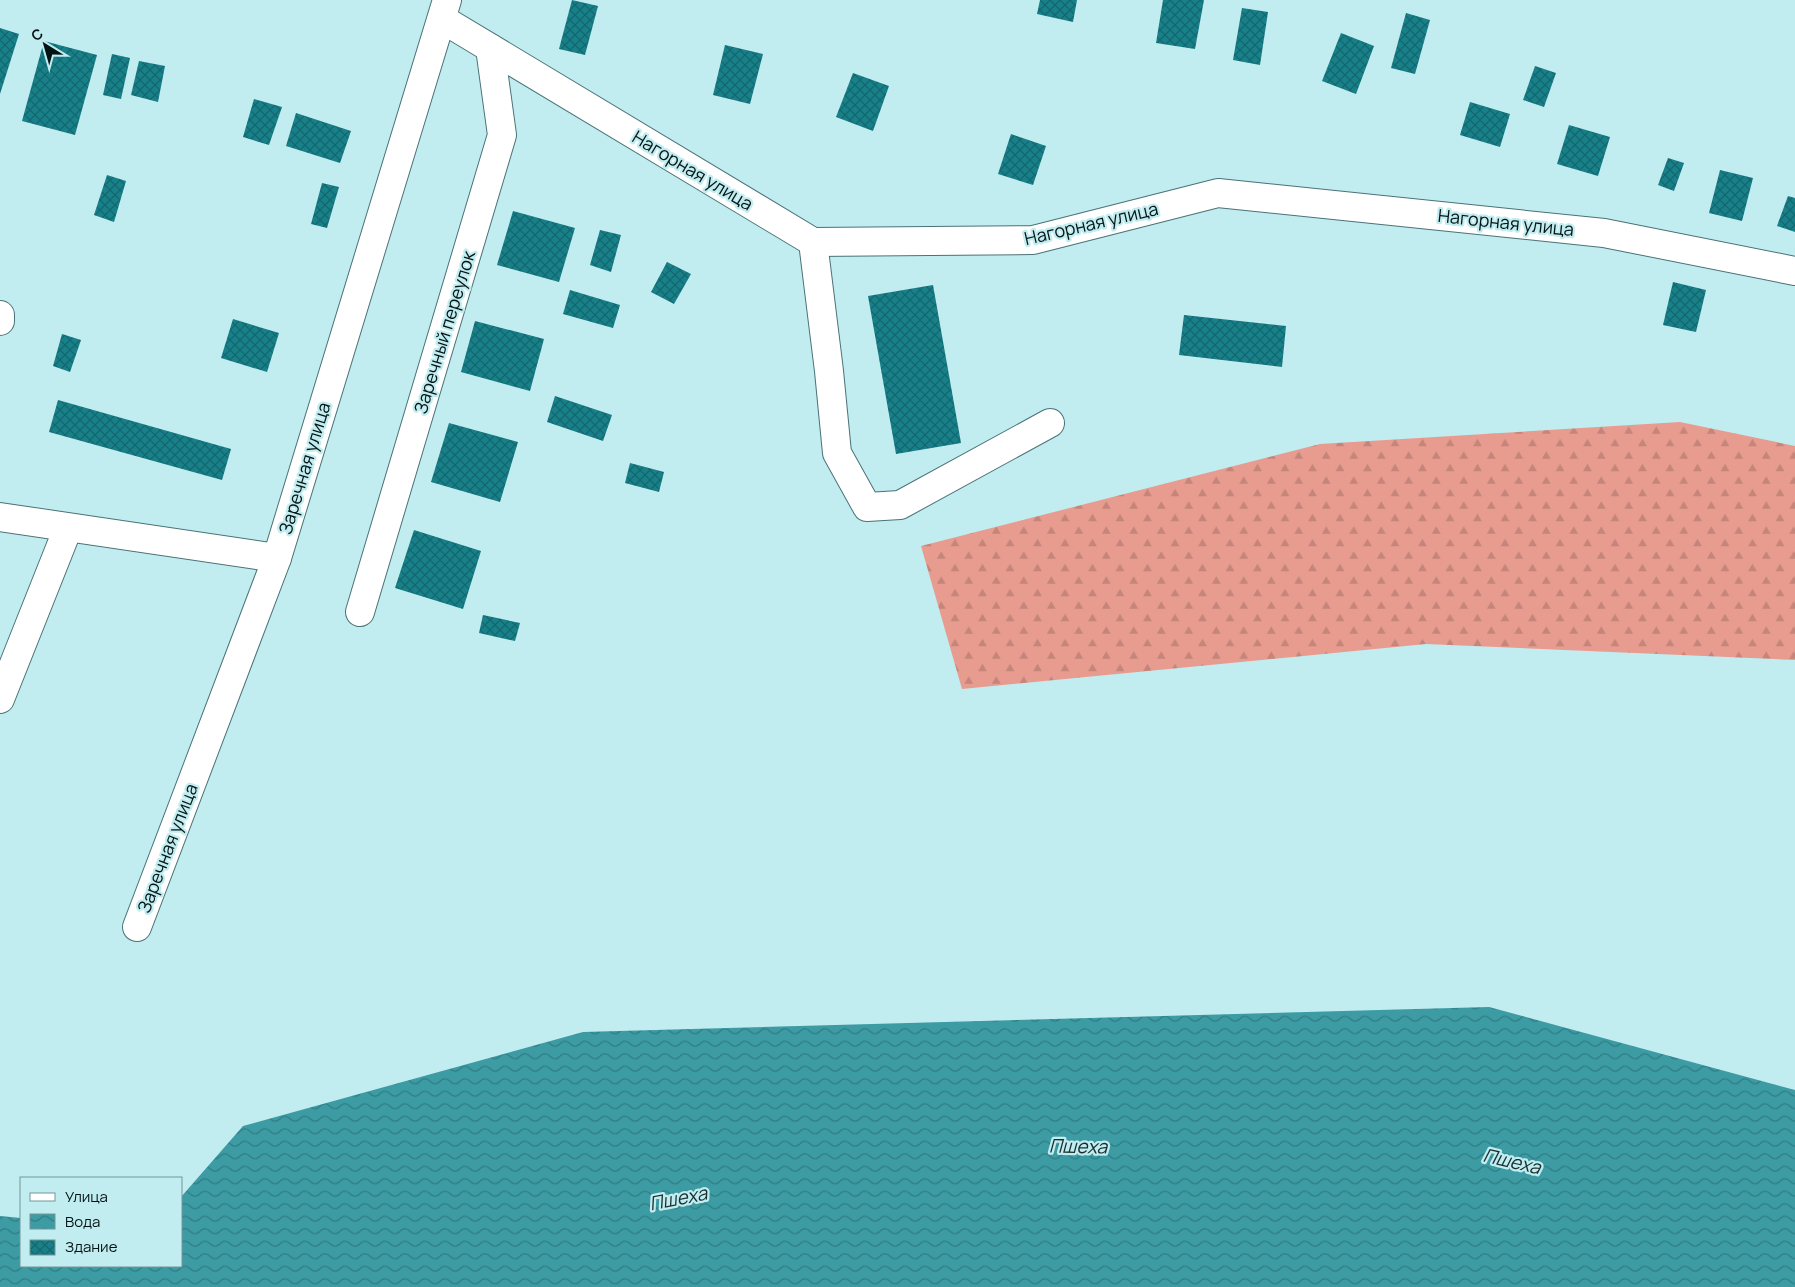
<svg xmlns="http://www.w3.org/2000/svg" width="1795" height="1287" font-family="Manrope,sans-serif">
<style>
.forest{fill:url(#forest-firs)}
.water{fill:url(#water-waves)}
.building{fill:url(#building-cross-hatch)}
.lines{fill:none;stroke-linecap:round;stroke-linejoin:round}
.minor-casing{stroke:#4a7276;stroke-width:30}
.minor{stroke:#fff;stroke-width:28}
.labels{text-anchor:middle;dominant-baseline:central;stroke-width:4.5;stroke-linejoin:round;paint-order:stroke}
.street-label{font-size:18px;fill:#041415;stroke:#c1ecf0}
.water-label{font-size:19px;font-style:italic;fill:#182e30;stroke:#c1ecf0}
</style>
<defs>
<pattern id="forest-firs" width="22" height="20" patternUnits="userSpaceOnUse" patternTransform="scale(1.25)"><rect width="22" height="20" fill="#e89b8f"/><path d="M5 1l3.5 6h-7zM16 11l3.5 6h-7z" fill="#c5857a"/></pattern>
<pattern id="water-waves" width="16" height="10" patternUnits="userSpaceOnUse" patternTransform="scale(1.25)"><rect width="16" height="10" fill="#3c9ba3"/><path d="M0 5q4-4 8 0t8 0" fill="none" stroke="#307d84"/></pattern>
<pattern id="building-cross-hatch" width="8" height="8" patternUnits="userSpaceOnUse" patternTransform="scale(1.25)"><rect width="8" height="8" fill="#178089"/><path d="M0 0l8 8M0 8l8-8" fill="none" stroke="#13686f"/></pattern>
</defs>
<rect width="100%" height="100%" fill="#c1ecf0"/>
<path class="forest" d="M 1680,422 L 1795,446 L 1795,660 L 1426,644 L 962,689 L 921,546 L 1320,444 Z"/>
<path class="water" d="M 1489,1007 L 1795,1090 L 1795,1287 L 0,1287 L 0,1216 L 21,1218 L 21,1266 L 181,1266 L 181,1197 L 243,1126 L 583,1032 Z"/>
<g class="building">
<path d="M 572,0 L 598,6 L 585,55 L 559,49 Z"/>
<path d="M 1040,0 L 1077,0 L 1073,22 L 1037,14 Z"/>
<path d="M 1163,0 L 1204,0 L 1195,49 L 1156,43 Z"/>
<path d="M 1242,8 L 1268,12 L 1260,65 L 1233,60 Z"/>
<path d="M 1406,13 L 1430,20 L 1415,74 L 1391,68 Z"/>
<path d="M 0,28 L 19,34 L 0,94 Z"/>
<path d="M 1341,33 L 1374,46 L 1356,94 L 1322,81 Z"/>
<path d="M 44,41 L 97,55 L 75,135 L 22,121 Z"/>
<path d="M 725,45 L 763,54 L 750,104 L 713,95 Z"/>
<path d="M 112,54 L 130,58 L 121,99 L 103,95 Z"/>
<path d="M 139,61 L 165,66 L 158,102 L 131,95 Z"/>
<path d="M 1535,66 L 1556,73 L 1544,107 L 1523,100 Z"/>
<path d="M 853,73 L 889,86 L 873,131 L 836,117 Z"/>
<path d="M 254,99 L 282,107 L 269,145 L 243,137 Z"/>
<path d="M 1470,102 L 1510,114 L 1500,147 L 1460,135 Z"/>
<path d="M 296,113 L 351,131 L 340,163 L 286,146 Z"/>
<path d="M 1569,125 L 1610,137 L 1598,176 L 1557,164 Z"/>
<path d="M 1011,134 L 1046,146 L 1033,185 L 998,174 Z"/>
<path d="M 1668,158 L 1684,163 L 1674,191 L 1658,185 Z"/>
<path d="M 1720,170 L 1753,178 L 1742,221 L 1709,213 Z"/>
<path d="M 107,175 L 126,181 L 114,222 L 94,215 Z"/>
<path d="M 322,183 L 339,187 L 327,228 L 311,224 Z"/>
<path d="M 1788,196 L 1795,198 L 1795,232 L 1777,226 Z"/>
<path d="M 513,211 L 575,228 L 559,282 L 497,265 Z"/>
<path d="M 600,230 L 621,235 L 611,272 L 590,265 Z"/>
<path d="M 667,262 L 691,274 L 674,304 L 651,292 Z"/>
<path d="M 1673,282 L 1706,290 L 1696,332 L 1663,325 Z"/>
<path d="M 933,285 L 961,443 L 896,454 L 868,296 Z"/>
<path d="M 570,290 L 620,305 L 613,328 L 563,314 Z"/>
<path d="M 1184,315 L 1286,326 L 1282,367 L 1179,355 Z"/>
<path d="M 233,319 L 279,333 L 267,372 L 221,358 Z"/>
<path d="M 475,321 L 544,339 L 530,391 L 461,372 Z"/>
<path d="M 62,334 L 81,340 L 70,372 L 53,366 Z"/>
<path d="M 555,396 L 612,415 L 603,441 L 547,422 Z"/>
<path d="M 58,400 L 231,449 L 222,480 L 49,432 Z"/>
<path d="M 449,423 L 518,442 L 500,502 L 431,482 Z"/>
<path d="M 630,463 L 664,472 L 659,492 L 625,483 Z"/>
<path d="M 414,530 L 481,551 L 463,609 L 395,588 Z"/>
<path d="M 483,615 L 520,623 L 515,641 L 479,633 Z"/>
</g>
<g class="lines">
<defs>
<g id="minor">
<path d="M 442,19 L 813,242 L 1033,240 L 1218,193 L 1604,233 L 1795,271"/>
<path d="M 813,242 L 829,371 L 837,453 L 867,507 L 900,505 L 1050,423"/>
<path d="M 0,315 L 0,321"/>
<path d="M 0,517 L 277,558"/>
<path d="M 360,612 L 502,135 L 490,48"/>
<path d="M 0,699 L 68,528"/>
<path d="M 137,927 L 277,558 L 447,0"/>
</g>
</defs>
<use href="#minor" class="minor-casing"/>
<use href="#minor" class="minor"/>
</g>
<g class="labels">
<g class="street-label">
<text transform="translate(693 170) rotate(31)">Нагорная улица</text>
<text transform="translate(1506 222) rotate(6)">Нагорная улица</text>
<text transform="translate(1091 223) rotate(-13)">Нагорная улица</text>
<text transform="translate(444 332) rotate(-73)">Заречный переулок</text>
<text transform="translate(304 468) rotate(-73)">Заречная улица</text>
<text transform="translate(167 848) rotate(-69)">Заречная улица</text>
</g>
<g class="water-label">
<text transform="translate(1078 1146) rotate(1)">Пшеха</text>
<text transform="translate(1512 1161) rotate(13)">Пшеха</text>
<text transform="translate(678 1198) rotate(-11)">Пшеха</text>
</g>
</g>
<rect x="20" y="1177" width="162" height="90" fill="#c1ecf0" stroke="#759698"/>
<rect x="30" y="1193" width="25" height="8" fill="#ffffff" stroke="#759698"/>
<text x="65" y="1202" font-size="15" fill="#041415">Улица</text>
<rect x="30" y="1214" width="25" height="15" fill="url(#water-waves)" stroke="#759698"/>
<text x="65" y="1227" font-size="15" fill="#041415">Вода</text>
<rect x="30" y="1240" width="25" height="15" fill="url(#building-cross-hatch)" stroke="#759698"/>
<text x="65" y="1252" font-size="15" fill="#041415">Здание</text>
<g transform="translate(45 45) rotate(323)" stroke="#c1ecf0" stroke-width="4" paint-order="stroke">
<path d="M0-4L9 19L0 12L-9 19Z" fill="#041415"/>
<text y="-8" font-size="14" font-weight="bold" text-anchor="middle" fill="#041415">С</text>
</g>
</svg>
